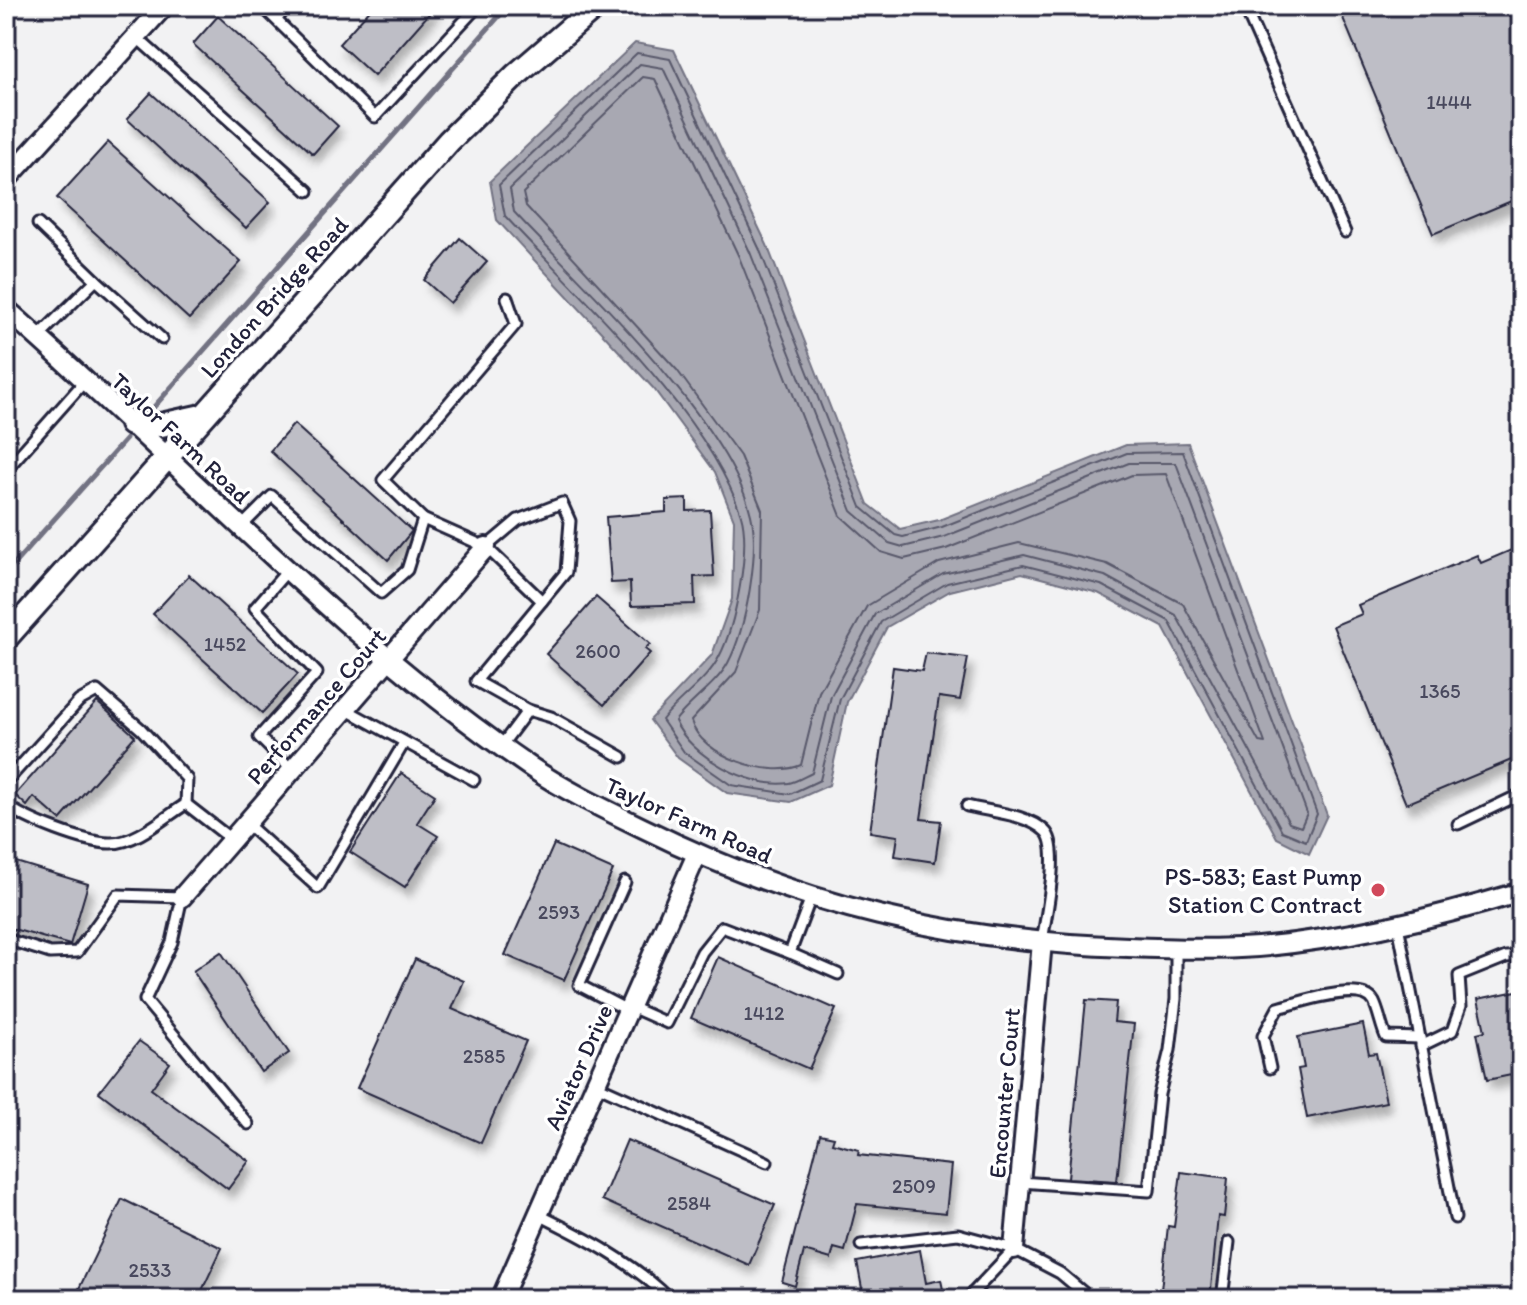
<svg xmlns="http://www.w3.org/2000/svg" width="1527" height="1305" font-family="Itim,sans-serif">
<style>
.water{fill:#a8a8b2;stroke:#727282;stroke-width:2}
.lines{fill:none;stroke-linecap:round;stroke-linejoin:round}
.shore{stroke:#58586b;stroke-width:2}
.stream{stroke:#727282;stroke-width:5}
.building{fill:#bebec6;stroke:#22223b;stroke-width:2;filter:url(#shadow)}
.service-casing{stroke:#22223b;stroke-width:15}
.minor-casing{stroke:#22223b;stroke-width:24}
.tertiary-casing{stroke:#22223b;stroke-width:28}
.service{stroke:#fff;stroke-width:9}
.minor{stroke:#fff;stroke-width:18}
.tertiary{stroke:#fff;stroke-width:22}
.poi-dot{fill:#d1495b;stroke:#fff;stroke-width:3}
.labels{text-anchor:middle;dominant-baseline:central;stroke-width:7;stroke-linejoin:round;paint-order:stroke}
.number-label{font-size:20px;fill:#49495e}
.street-label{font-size:24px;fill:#22223b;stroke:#fff}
.poi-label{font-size:24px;fill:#22223b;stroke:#fff;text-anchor:end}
</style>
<defs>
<filter id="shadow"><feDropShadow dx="5" dy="9" stdDeviation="4" flood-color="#0004"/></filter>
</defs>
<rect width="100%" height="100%" fill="#f2f2f3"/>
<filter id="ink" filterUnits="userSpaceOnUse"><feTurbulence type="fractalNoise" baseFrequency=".0125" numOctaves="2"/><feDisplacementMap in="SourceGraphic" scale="16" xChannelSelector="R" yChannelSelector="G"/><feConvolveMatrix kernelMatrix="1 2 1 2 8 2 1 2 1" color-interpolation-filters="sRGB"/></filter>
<g filter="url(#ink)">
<path class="water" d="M 635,43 L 674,50 L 767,245 L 868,504 L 900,529 L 939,520 L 1126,445 L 1188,443 L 1327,815 L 1309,854 L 1277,838 L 1163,627 L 1098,593 L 1022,573 L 950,591 L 887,627 L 847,702 L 829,785 L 791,802 L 727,793 L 678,758 L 650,720 L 712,655 L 732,599 L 734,520 L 715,472 L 654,389 L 497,220 L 490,181 Z"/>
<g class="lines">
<g class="shore">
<path d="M 637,53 L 670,59 L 759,248 L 861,507 L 895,535 L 903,537 L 942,527 L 1127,453 L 1183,452 L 1317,814 L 1306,841 L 1282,831 L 1169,621 L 1101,585 L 1023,565 L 947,583 L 881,622 L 840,699 L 820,780 L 790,794 L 731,785 L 684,752 L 662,720 C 678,699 707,681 719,657 C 735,627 751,548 741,515 C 709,414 578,295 505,216 L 499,185 Z"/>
<path d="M 640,64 L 663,68 L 750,252 L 852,511 L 889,543 L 903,547 L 944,537 L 1129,463 L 1176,463 L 1307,813 L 1301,827 L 1289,823 L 1176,615 L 1105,576 L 1024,555 L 943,574 L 875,614 L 831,696 L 812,773 C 805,776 796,782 789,783 C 750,789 690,756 675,721 C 690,701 716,685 728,663 C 746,629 760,552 751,515 C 728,419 583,286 514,212 L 510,189 Z"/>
<path d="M 643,77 L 655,79 L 739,257 L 841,516 L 881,552 L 904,559 L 946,549 L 1132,475 L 1166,474 L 1265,743 L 1259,742 L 1183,604 L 1107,564 L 1019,543 L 939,563 L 867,606 L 819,692 L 801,765 C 770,779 701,756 691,721 L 736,672 L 760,610 L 762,510 L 740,456 L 677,370 L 526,206 L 523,193 Z"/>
</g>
<g class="stream">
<path d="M 145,417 L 508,6"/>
<path d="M 6,573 L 126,439"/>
</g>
</g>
<g class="building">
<path d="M 373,6 L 436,6 L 374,76 L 339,44 Z"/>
<path d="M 1338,6 L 1521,6 L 1521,197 L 1433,234 Z"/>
<path d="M 218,16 L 338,126 L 313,154 L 193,44 Z"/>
<path d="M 151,93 L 270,202 L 246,228 L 127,119 Z"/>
<path d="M 108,142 L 241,262 L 189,319 L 57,198 Z"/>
<path d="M 460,238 L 487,262 L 450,303 L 424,280 Z"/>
<path d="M 294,424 L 412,531 L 388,560 L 270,451 Z"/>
<path d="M 687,499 L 687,511 L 710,510 L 714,576 L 694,577 L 695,604 L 631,606 L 630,582 L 611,583 L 606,517 L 666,512 L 666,500 Z"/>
<path d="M 1516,548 L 1521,559 L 1521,756 L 1406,804 L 1333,626 L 1362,614 L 1358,605 L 1477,555 L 1481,563 Z"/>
<path d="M 189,575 L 298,674 L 262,713 L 153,614 Z"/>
<path d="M 596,597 L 650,644 L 645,649 L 650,653 L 604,705 L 546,654 Z"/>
<path d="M 926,653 L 968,658 L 960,700 L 939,697 L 921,819 L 941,821 L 935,862 L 895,856 L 898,836 L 870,832 L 893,667 L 922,671 Z"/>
<path d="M 97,702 L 135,736 L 60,820 L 34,797 L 27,806 L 15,795 Z"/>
<path d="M 401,773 L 435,795 L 417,823 L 438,836 L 405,887 L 350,852 Z"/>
<path d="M 554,844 L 613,870 L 564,980 L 505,955 Z"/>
<path d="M 6,859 L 88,884 L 70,945 L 6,927 Z"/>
<path d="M 221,952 L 289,1053 L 261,1072 L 193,971 Z"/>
<path d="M 718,957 L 836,1009 L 809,1069 L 691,1018 Z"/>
<path d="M 415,959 L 464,981 L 452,1009 L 526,1041 L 481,1143 L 357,1088 Z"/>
<path d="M 1521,990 L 1521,1073 L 1487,1080 L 1477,1033 L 1485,1031 L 1478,999 Z"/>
<path d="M 1086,1000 L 1116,1002 L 1114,1022 L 1134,1024 L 1117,1181 L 1068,1178 Z"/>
<path d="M 1363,1024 L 1369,1054 L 1376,1053 L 1386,1102 L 1307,1118 L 1298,1069 L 1304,1068 L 1298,1037 Z"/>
<path d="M 139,1041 L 170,1063 L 151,1089 L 249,1161 L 228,1189 L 99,1092 Z"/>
<path d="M 820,1134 L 834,1137 L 832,1143 L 859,1150 L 858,1155 L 951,1165 L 946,1213 L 857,1204 L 845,1251 L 834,1248 L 831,1259 L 804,1251 L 795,1286 L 782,1282 Z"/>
<path d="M 627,1140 L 775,1205 L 749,1265 L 602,1200 Z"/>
<path d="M 1181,1172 L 1228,1178 L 1224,1217 L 1218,1216 L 1210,1299 L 1160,1299 L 1168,1226 L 1174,1227 Z"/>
<path d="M 122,1199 L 222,1248 L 198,1299 L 74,1299 Z"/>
<path d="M 920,1250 L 926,1283 L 941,1280 L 945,1299 L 864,1299 L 857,1262 Z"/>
</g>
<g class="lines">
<defs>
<g id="service">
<path d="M 262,6 L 375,117 L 478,6"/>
<path d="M 1244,6 L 1345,232"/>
<path d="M 277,19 L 287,6"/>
<path d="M 135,36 L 308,191"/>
<path d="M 38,224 L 96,280"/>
<path d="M 507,298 L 516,324 L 383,480 L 423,519 L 486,547 L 542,601"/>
<path d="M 38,337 L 96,280 L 162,339"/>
<path d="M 6,470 L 85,381"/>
<path d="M 241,527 L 272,496 L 381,593 L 407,570 L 423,519"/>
<path d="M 486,547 L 518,520 L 562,503 L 570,521 L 566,572 L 476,681 L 528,710 L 501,746"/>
<path d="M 287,571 L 255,608 L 317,673 L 259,737 L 292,770"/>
<path d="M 345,709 L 474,780"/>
<path d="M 528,710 L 551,717 L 622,757"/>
<path d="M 6,782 L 79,701 L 97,691 L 141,729 L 187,779 L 186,804"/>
<path d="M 186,804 L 231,839"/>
<path d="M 6,805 C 26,820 85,843 110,843 C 135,844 165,817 186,804"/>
<path d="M 967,806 C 991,812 1027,814 1045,831 C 1062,846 1045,919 1042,942"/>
<path d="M 246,823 L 318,888 L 404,743"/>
<path d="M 1458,824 L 1521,794"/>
<path d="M 625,882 L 579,985 L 629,1011"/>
<path d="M 1398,925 L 1455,1218"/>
<path d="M 6,939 L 50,953 L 77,952 L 118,895 L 182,897 L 172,942 L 145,1000 L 248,1124"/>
<path d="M 790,953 L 838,974"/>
<path d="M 631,1007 L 667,1023 L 702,952 L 722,927 L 790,953 L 811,897"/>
<path d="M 1421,1046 L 1452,1031 L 1461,1006 L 1459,976 L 1506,957 L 1521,956"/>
<path d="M 1270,1068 L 1263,1036 L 1278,1008 C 1298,1003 1362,980 1374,1002 C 1379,1012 1381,1026 1386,1037 L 1420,1038"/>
<path d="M 596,1085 L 767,1162"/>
<path d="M 1020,1182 L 1149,1191 L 1159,1094 L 1170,1050 L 1176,999 L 1176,949"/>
<path d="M 539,1215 C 586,1238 632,1262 670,1299"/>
<path d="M 861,1245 L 958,1234 L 1014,1249 L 1060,1273 L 1091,1299"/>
<path d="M 967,1299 L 1014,1249"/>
<path d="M 1222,1299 L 1229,1242"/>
</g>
<g id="minor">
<path d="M 6,180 L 164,6"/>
<path d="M 6,309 C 180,461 337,635 529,766 C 564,790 604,809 643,828 C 803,907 949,941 1128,947 C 1171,949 1215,950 1258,947 C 1347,939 1435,918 1521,892"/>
<path d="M 182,897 L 486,547"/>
<path d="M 1014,1249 L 1042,942"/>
<path d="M 501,1299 L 697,854"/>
</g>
<g id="tertiary">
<path d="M 131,424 L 161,425 L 202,416"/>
<path d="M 6,638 L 449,141 L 516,75 L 596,6"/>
</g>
</defs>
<use href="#service" class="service-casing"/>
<use href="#minor" class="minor-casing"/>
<use href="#tertiary" class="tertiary-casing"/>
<use href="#service" class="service"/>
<use href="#minor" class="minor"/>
<use href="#tertiary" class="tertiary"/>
</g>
</g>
<circle class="poi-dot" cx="1378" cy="890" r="8"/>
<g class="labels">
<g class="number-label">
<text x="1449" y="102">1444</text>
<text x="225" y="644">1452</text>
<text x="598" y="651">2600</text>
<text x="1440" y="691">1365</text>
<text x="559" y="912">2593</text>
<text x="764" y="1013">1412</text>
<text x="484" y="1056">2585</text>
<text x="914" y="1186">2509</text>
<text x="689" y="1203">2584</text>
<text x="150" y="1270">2533</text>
</g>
<g class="street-label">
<text transform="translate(274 297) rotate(-48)">London Bridge Road</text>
<text transform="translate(181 438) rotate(43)">Taylor Farm Road</text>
<text transform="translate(316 706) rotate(-49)">Performance Court</text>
<text transform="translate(689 820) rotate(24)">Taylor Farm Road</text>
<text transform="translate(578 1067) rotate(-66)">Aviator Drive</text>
<text transform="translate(1004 1093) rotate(-85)">Encounter Court</text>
</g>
<g class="poi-label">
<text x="1362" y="876">PS-583; East Pump<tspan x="1362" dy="28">Station C Contract</tspan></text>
</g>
</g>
<rect width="1527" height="1305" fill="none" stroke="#fff" stroke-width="32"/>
<rect x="16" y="16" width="1495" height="1273" fill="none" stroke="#22223b" stroke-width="3" filter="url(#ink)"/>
</svg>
